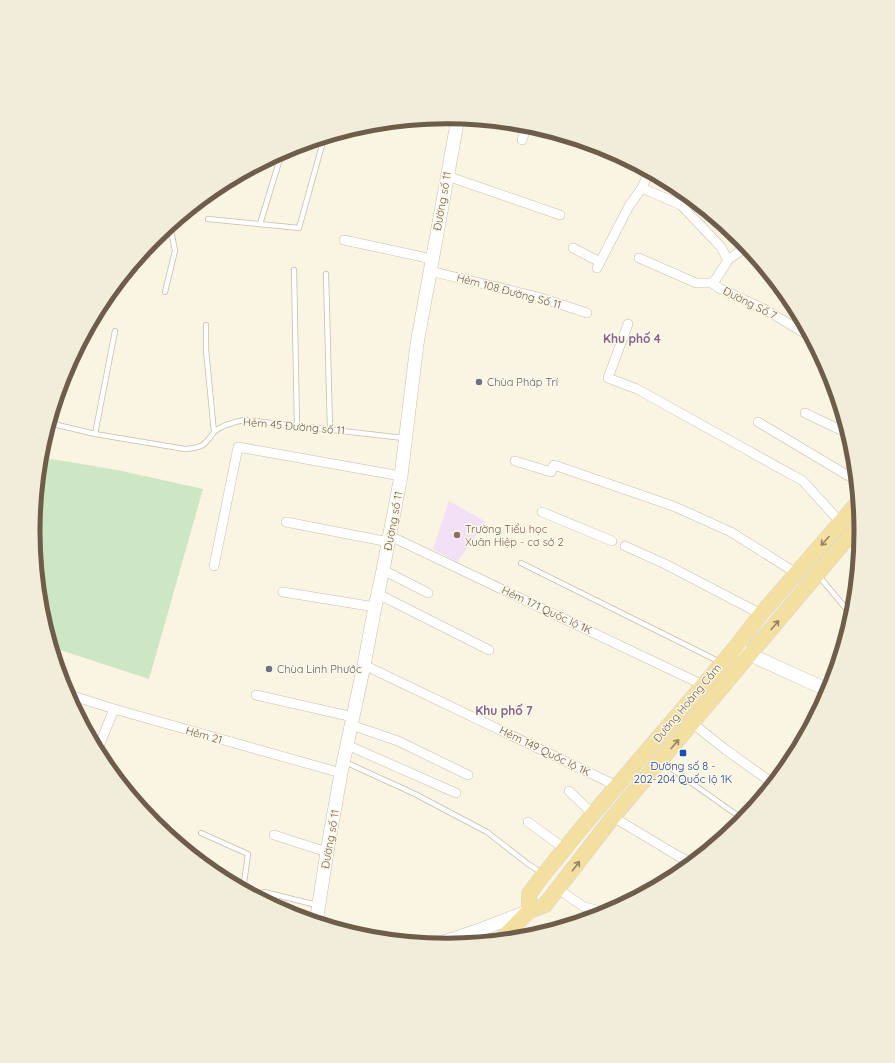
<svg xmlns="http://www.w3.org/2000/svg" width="895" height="1063" font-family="Quicksand,sans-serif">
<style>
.education{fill:#f1e0f6}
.green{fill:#cde6c3}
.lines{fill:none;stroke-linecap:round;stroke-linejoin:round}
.lane-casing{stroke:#c9bcaa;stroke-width:6}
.street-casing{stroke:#c9bcaa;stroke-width:10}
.secondary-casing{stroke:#cdbda9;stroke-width:14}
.primary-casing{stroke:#dad5d0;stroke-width:16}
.lane{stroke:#fff;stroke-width:4.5}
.street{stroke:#fff;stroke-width:9}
.secondary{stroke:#fff;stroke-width:13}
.primary{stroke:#f3dfa0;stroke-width:15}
.oneway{stroke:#978464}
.worship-dot{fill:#6b7280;stroke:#fdf8e8;stroke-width:1.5}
.education-dot{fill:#8d6e63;stroke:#fdf8e8;stroke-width:1.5}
.transit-dot{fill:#1a4fb4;stroke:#fdf8e8;stroke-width:1.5}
.labels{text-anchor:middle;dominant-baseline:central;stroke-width:3;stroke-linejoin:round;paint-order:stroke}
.street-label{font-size:11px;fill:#6f5d4b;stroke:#fdf8e8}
.worship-label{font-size:11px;fill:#5b616d;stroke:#fdf8e8;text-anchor:start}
.education-label{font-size:11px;fill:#785e54;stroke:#fdf8e8;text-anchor:start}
.transit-label{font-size:11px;fill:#164399;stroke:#fdf8e8}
.neighbourhood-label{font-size:12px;font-weight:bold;fill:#83638c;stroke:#fdf8e8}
.rim{fill:none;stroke:#6f5d4b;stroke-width:5}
</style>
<rect width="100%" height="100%" fill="#faf4e3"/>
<path class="education" d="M 449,501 L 486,522 L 457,562 L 433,549 Z"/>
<path class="green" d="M 40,457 L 117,470 L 203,489 L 149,679 L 51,647 L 41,612 L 33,531 Z"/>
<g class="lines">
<defs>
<g id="lane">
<path d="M 208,219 L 299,228 L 324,138"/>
<path d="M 260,224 L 282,152"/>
<path d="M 166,229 L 171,230 L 174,223"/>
<path d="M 294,270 L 297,426"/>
<path d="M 326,274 L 330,429"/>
<path d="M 165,292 L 175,251 L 171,230"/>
<path d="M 206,325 L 206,350 L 214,432"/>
<path d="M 49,423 L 95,434 L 185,449 C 193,448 202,448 207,441 C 210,438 212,434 215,431 C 223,425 234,422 244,420 L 404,438"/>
<path d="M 54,424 L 59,392"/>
<path d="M 95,434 L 115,331"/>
<path d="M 521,563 L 720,662"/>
<path d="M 818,575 L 853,617"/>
<path d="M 345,762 L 415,794 L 487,832 L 528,864 L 542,873"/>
<path d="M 662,762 L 744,820"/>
<path d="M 201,833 L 248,854 L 243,890"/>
<path d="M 264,892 L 317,905"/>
</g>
<g id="street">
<path d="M 522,140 L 527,125"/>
<path d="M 447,176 L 560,215"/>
<path d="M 642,188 L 681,205 L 721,247 L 728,260 L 716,279 L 712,283 L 719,288 L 766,310 L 811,337"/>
<path d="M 344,240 L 432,259"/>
<path d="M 573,248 L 600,262"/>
<path d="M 639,258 L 696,283 L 712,283"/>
<path d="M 728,260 L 747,246"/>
<path d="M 597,268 L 629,206 L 642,188 L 649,171"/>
<path d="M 430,271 L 538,297 L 587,313"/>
<path d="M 628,324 L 608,378 L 637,389 L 803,481 L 841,523"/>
<path d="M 805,413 L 849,434"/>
<path d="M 758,422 L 857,481"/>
<path d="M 515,461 L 551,472 L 554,465 L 673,506 L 731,532 L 796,573"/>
<path d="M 542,512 L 612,541"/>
<path d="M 286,522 L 389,542"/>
<path d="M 390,536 L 703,685"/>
<path d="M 625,546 L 665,564 L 761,614"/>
<path d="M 214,566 L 238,447 L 401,476"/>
<path d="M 383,570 L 428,593"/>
<path d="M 283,592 L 375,607"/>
<path d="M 378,594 L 489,650"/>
<path d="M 364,665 L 617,786"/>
<path d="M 67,694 L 114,709 L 341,773"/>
<path d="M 256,695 L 353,717"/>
<path d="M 692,723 L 726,750 L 774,784"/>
<path d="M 351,725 L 398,741 L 468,775"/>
<path d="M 347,745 L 456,793"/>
<path d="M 97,751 L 114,709"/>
<path d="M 569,791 L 593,814"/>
<path d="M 613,817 L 678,856 L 693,863"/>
<path d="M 528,822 L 565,849"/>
<path d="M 274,835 L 327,852"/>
<path d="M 558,889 L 584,907 L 609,913"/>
</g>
<g id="secondary">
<path d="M 742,651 L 830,691"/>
<path d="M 316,923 L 327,852 L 341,773 L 364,665 L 375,607 L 383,570 L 401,476 L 417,344 L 458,118"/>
<path d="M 435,945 L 477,931 L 529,911"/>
</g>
<g id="primary">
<path d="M 529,911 L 529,894 L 544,874 L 593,814 L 735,648 L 761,614 L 859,501"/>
<path d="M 500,941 L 529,911 L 545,905 L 613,817 L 861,522"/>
</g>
</defs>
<use href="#lane" class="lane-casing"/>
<use href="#street" class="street-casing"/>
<use href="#secondary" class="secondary-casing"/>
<use href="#primary" class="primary-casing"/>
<use href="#lane" class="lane"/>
<use href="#street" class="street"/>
<use href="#secondary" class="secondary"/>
<use href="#primary" class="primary"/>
</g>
<defs><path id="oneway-shaft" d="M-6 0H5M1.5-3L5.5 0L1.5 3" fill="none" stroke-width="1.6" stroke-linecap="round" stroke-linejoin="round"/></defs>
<g class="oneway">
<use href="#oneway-shaft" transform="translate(825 541) rotate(132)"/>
<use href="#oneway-shaft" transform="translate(775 625) rotate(-50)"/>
<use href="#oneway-shaft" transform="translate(675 744) rotate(-50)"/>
<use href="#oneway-shaft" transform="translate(576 866) rotate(-53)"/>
</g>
<g class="worship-dot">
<circle cx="479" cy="382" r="4"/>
<circle cx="269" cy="669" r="4"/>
</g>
<circle class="education-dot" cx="457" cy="535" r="4"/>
<rect class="transit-dot" x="679" y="749" width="8" height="8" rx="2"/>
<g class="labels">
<g class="street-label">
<text transform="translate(442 201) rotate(-80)">Đường số 11</text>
<text transform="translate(509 291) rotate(15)">Hẻm 108 Đường Số 11</text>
<text transform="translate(750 303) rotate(27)">Đường Số 7</text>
<text transform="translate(294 426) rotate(5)">Hẻm 45 Đường số 11</text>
<text transform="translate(393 521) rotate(-79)">Đường số 11</text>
<text transform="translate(547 610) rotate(25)">Hẻm 171 Quốc lộ 1K</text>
<text transform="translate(687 703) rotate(-50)">Đường Hoàng Cầm</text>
<text transform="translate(204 735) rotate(16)">Hẻm 21</text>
<text transform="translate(545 751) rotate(26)">Hẻm 149 Quốc lộ 1K</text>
<text transform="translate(330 839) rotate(-80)">Đường số 11</text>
</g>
<g class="worship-label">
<text x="487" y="382">Chùa Pháp Trí</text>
<text x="277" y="669">Chùa Linh Phước</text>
</g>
<g class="education-label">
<text x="465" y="529">Trường Tiểu học<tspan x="465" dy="13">Xuân Hiệp - cơ sở 2</tspan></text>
</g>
<g class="transit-label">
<text x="683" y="766">Đường số 8 -<tspan x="683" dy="13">202-204 Quốc lộ 1K</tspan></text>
</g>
<g class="neighbourhood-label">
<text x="632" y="338">Khu phố 4</text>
<text x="504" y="710">Khu phố 7</text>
</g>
</g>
<path d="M0 0H895V1063H0ZM40 531a407 407 0 1 1 814 0a407 407 0 1 1-814 0Z" fill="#f2ecdb" fill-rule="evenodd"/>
<path class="rim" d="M40 531a407 407 0 1 1 814 0a407 407 0 1 1-814 0Z"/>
</svg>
